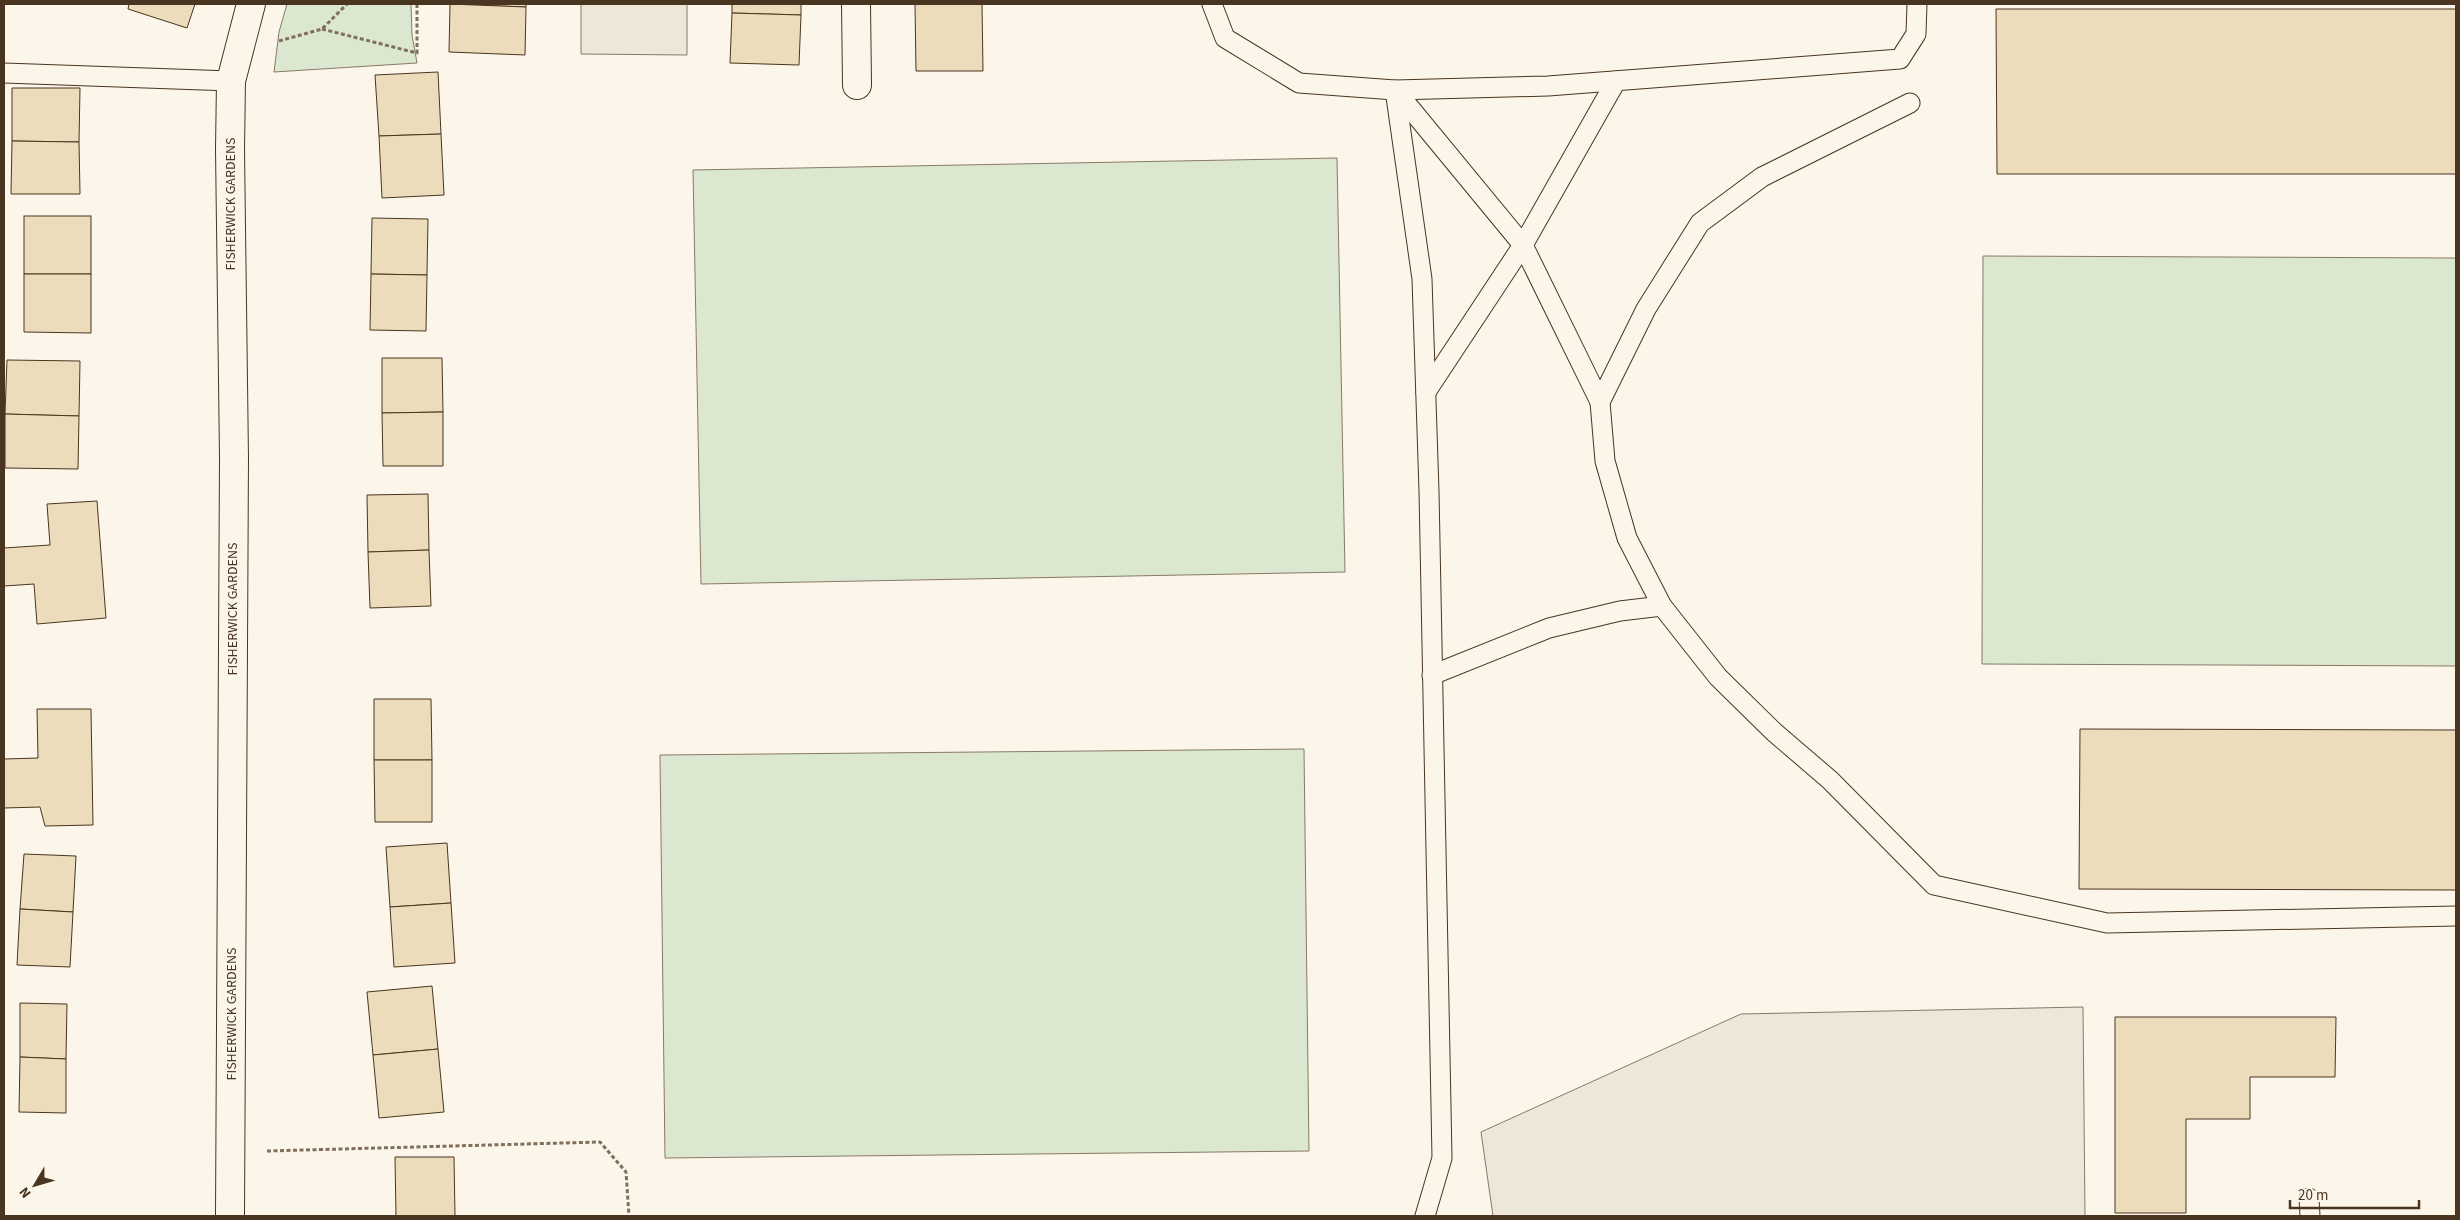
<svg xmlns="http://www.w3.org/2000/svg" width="2460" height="1220" font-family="'Source Sans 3',sans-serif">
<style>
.green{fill:#dce7d0;stroke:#887966}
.parking{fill:#ede7d9;stroke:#887966}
.building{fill:#ecdcbc;stroke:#4a3520}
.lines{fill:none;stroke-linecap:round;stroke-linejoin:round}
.service-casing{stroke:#4a3520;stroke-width:21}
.minor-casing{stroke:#4a3520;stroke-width:30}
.path{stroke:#7f6f5c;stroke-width:3;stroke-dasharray:4 2.5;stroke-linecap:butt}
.service{stroke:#fbf6e9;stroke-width:19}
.minor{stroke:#fbf6e9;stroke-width:28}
.labels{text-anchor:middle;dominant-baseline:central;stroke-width:4;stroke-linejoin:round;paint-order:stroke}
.street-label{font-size:14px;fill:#4a3520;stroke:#fbf6e9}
</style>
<rect width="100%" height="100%" fill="#fbf6e9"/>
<g class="green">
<path d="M 287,4 L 411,4 L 412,35 L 417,63 L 274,72 L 279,32 Z"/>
<path d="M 1337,158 L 1345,572 L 701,584 L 693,170 Z"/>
<path d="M 1983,256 L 2456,258 L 2456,666 L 1982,664 Z"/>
<path d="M 1304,749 L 1309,1151 L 665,1158 L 660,755 Z"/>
</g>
<g class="parking">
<path d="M 581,4 L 687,4 L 687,55 L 581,54 Z"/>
<path d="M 2083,1007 L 2085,1216 L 1493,1216 L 1481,1132 L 1741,1014 Z"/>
</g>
<g class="building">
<path d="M 129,4 L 195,4 L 187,28 L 128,9 Z"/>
<path d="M 450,4 L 526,4 L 526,7 Z"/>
<path d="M 450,4 L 526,7 L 525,55 L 449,52 Z"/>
<path d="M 732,4 L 801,4 L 801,15 L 732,13 Z"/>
<path d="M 915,4 L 982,4 L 983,71 L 916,71 Z"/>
<path d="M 1996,9 L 2456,9 L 2456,174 L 1997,174 Z"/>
<path d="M 732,13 L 801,15 L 799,65 L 730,63 Z"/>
<path d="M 438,72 L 441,134 L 379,136 L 375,75 Z"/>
<path d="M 12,88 L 80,88 L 79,142 L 12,141 Z"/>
<path d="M 441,134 L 444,195 L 382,198 L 379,136 Z"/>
<path d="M 12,141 L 79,142 L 80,194 L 11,194 Z"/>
<rect x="24" y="216" width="67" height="58"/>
<path d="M 372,218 L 428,219 L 427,275 L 371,274 Z"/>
<path d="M 24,274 L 91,274 L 91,333 L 24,332 Z"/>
<path d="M 371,274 L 427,275 L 426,331 L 370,330 Z"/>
<path d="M 382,358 L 442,358 L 443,412 L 382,413 Z"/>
<path d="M 7,360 L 80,361 L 79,416 L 5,414 Z"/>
<path d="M 443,412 L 443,466 L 383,466 L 382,413 Z"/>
<path d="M 5,414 L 79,416 L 78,469 L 5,468 Z"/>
<path d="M 428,494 L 429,550 L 368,552 L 367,495 Z"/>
<path d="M 97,501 L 106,618 L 37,624 L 34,584 L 4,586 L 4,548 L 50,545 L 47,504 Z"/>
<path d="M 429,550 L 431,606 L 370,608 L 368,552 Z"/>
<path d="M 374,699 L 431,699 L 432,760 L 374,760 Z"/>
<path d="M 37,709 L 91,709 L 93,825 L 45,826 L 40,807 L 4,808 L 4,759 L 38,758 Z"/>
<path d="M 2080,729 L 2456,730 L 2456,890 L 2079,889 Z"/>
<path d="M 374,760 L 432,760 L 432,822 L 375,822 Z"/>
<path d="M 447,843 L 451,903 L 390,907 L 386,847 Z"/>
<path d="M 24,854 L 76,856 L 73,912 L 20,909 Z"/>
<path d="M 451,903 L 455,963 L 394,967 L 390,907 Z"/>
<path d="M 20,909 L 73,912 L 70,967 L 17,965 Z"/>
<path d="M 432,986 L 438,1049 L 373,1055 L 367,992 Z"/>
<path d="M 20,1003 L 67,1004 L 66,1059 L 20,1057 Z"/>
<path d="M 2115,1017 L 2336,1017 L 2335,1077 L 2250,1077 L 2250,1119 L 2186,1119 L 2186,1213 L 2115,1213 Z"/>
<path d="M 438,1049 L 444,1112 L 379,1118 L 373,1055 Z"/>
<path d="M 20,1057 L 66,1059 L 66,1113 L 19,1112 Z"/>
<path d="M 395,1157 L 454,1157 L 455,1216 L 396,1216 Z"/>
</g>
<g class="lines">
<defs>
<g id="service">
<path d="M 1212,4 L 1225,38 L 1299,83 L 1395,90 L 1422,279 L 1429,491 L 1442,1158 L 1425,1216"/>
<path d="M 4,73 L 231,81"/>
<path d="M 1395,90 L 1548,86 L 1900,59 L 1916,34 L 1917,4"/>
<path d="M 1396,91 L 1523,245 L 1600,402"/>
<path d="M 1910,103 L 1762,177 L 1700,223 L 1646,309 L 1600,402 L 1605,461 L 1627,538 L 1662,606 L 1718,677 L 1774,732 L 1830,780 L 1934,885 L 2107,923 L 2456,916"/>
<path d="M 1426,392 L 1523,245 L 1616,81"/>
<path d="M 1432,675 L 1549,628 L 1620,611 L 1662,606"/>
<path d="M 2309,1198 L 2310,1216"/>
</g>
<g id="minor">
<path d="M 856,4 L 857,85"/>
<path d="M 230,1216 L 234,458 L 230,149 L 231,81 L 251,4"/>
</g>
</defs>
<use href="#service" class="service-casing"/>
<use href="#minor" class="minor-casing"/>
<g class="path">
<path d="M 322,29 L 417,53 L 417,4"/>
<path d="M 279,41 L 322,29 L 347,4"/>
<path d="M 267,1151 L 600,1142 L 626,1172 L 629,1216"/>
</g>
<use href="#service" class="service"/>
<use href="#minor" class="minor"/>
</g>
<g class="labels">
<g class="street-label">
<text transform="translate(231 204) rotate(-90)">FISHERWICK GARDENS</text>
<text transform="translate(233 609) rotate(-90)">FISHERWICK GARDENS</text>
<text transform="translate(232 1014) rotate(-90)">FISHERWICK GARDENS</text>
</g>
</g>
<rect width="2460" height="1220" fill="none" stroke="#4a3520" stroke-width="10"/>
<g transform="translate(35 1185) rotate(232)" stroke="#fbf6e9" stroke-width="4" paint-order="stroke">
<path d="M0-4L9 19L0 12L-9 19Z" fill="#4a3520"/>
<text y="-8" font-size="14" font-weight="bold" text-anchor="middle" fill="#4a3520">N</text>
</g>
<path d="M2290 1200v8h129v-8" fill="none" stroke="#4a3520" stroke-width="2.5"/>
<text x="2298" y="1200" font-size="15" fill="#4a3520" stroke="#fbf6e9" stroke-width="4" paint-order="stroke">20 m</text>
</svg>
